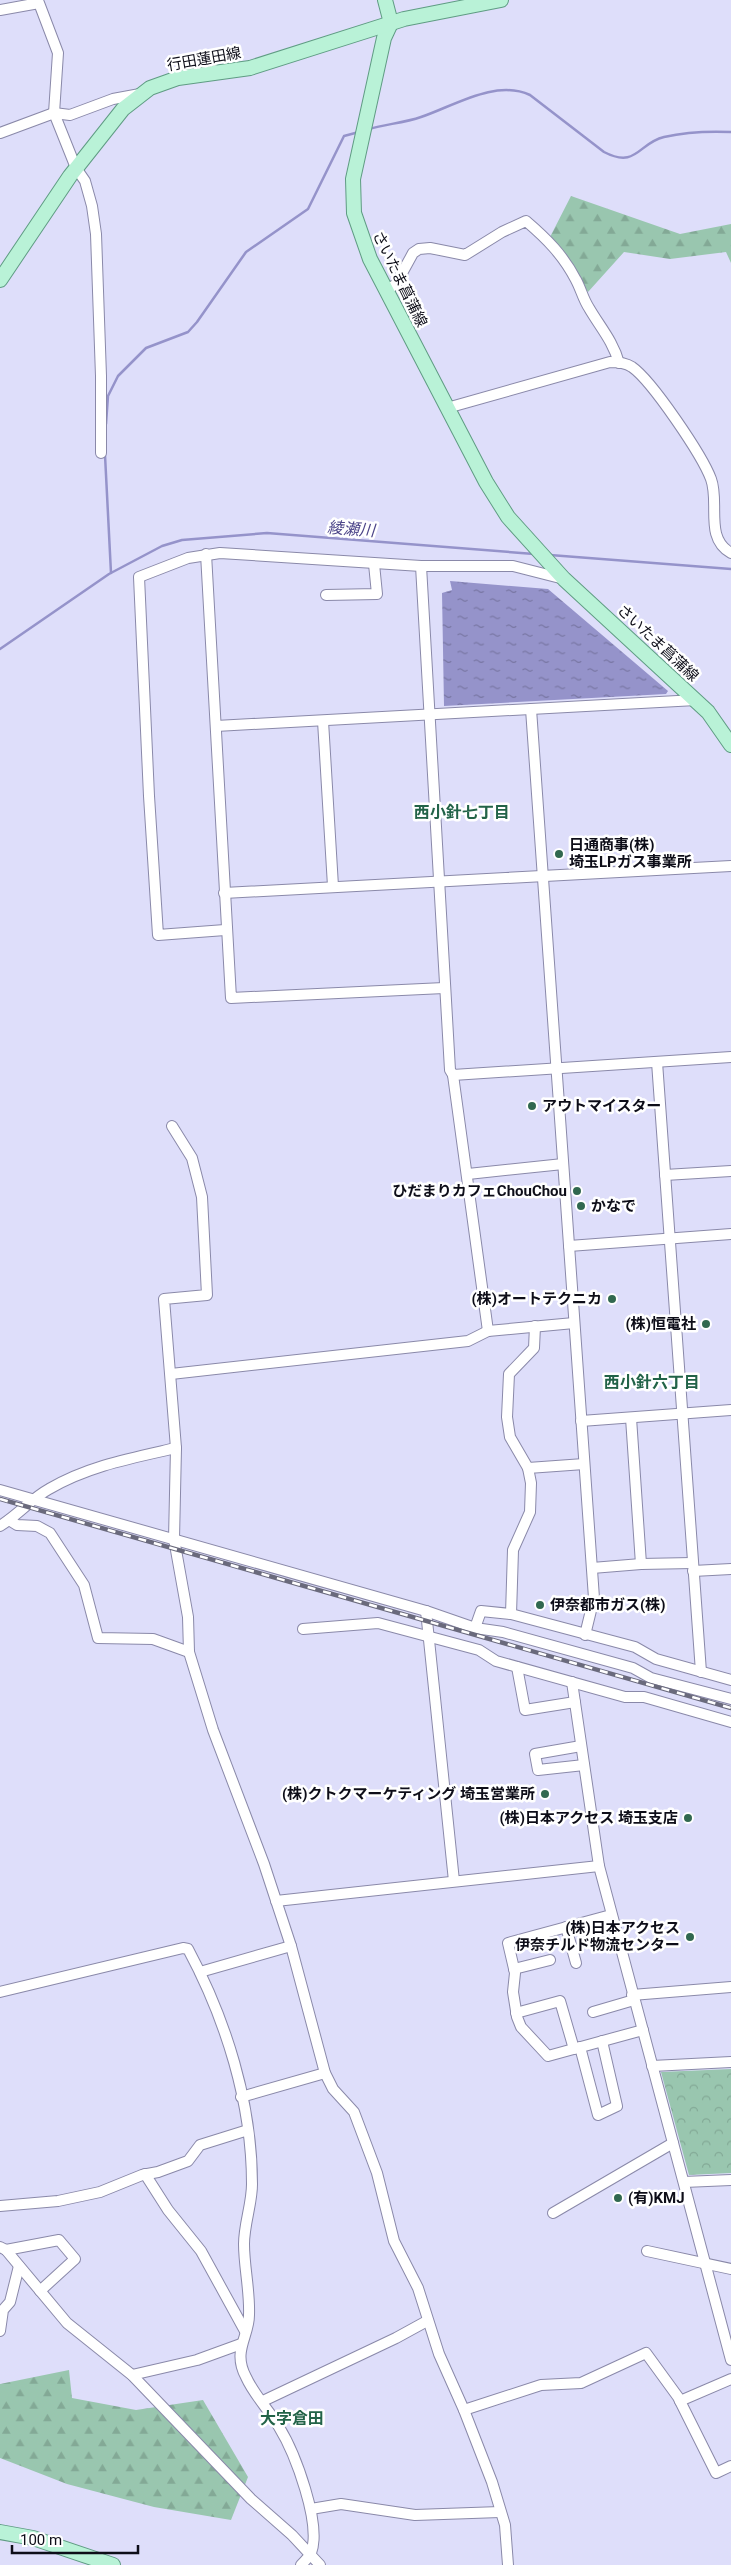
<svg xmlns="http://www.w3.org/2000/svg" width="731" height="2565" font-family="Roboto,'Noto Sans JP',sans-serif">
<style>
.forest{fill:url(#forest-firs)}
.park{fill:url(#park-crowns)}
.water{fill:url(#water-ripples)}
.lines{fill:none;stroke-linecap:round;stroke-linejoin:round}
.stream{stroke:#9593ca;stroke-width:2.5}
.minor-casing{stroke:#8a89a9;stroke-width:12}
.major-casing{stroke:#5f9c83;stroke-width:16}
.minor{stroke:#fff;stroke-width:10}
.major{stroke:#b9f2d7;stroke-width:14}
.rail-casing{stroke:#6a6a7c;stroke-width:4.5}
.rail{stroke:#fff;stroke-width:2.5;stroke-dasharray:8;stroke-linecap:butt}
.poi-dot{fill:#31684f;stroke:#fff;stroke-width:2}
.labels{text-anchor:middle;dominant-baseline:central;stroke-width:5;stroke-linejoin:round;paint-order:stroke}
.street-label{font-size:15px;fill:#0d0d18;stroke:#fff}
.poi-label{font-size:15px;font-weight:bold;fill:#0d0d18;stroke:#fff;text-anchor:end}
.water-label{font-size:16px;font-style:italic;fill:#4c4589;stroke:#fff}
.neighbourhood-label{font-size:16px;font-weight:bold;fill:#226348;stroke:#fff}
</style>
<defs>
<pattern id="forest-firs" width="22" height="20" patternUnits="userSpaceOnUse" patternTransform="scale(1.25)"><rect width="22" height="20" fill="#99c6af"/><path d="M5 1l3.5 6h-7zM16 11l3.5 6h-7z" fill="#83a996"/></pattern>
<pattern id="park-crowns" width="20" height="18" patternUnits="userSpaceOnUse" patternTransform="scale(1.25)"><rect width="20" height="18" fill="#99c6af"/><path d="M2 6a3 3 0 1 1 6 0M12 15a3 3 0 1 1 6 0" fill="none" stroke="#83a996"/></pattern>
<pattern id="water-ripples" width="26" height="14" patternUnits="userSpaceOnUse" patternTransform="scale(1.25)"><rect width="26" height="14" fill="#9593ca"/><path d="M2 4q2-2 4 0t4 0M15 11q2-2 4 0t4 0" fill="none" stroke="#7876a3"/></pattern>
</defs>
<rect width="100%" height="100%" fill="#dedefa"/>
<g class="forest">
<path d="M 571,196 L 680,234 L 731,224 L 731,263 L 726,252 L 670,259 L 624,252 L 588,292 L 549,239 Z"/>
<path d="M 69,2370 L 72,2398 L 136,2410 L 203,2400 L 248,2477 L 231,2520 L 154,2507 L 67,2484 L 0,2458 L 0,2384 Z"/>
</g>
<path class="park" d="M 731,2069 L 731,2173 L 689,2175 L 661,2072 Z"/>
<path class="water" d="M 450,581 L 548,589 L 668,691 L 666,694 L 444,706 L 442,593 L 452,590 Z"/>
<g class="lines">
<g class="stream">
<path d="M 369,129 C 386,124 404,123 421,117 C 454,106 495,79 530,95 L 604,152 C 637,169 638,143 664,137 C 686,132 709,131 731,132"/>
<path d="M 106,424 L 108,396 L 118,376 L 146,348 L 188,332 L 197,322 L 246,252 L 308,209 L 344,136 L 359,132"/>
<path d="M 105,455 L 111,573"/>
<path d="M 550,555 L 731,569"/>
<path d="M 0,649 L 109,574 L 162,546 L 182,540 L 267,533 L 534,554"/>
</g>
<defs>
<g id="minor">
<path d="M 0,10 L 39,3 L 58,53 L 54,113 L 76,168 L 85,181 L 92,206 L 96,234 L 101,376 L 101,453"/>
<path d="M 0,133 L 54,113 L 70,115 L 113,99 L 140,94"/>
<path d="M 386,291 L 396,284 L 413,253 L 419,249 L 430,248 L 465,255 L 502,232 L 526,221 C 547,239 563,255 576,280 C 581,289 583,299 589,308 C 600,327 613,341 619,363"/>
<path d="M 447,408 L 610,362 C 617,362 626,363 632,367 C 652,381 702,455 711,479 C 720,503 704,538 731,553"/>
<path d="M 206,554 L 231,998 L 444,988"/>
<path d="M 421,566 L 513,566 L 564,579"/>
<path d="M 326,595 L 377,594 L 374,564"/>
<path d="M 531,709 L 594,1598 L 585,1635"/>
<path d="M 323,721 L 333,886"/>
<path d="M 216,726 L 696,700"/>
<path d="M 224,893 L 731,866"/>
<path d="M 225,930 L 158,935 L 149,796 L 139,577 L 188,558 L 220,553 L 421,566 L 450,1070 L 453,1075 L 488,1331"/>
<path d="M 657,1062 L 701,1672"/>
<path d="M 453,1075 L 731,1057"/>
<path d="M 172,1126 L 192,1158 L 202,1197 L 207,1295 L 164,1299 L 176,1448 L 174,1539 L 188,1617 L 189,1652 L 213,1730 L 264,1864 L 291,1946 L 325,2073 L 333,2089 L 354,2112 L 377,2173 L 394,2241 L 418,2288 L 439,2354 L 464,2410 L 492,2482 L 505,2525 L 508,2565"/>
<path d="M 468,1174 L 563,1164"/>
<path d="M 665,1175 L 731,1171"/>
<path d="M 569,1246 L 731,1234"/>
<path d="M 171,1374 L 468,1341 L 488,1331 L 574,1323"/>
<path d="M 631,1418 L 641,1564"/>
<path d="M 581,1421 L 731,1410"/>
<path d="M 528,1468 L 584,1464"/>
<path d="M 0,1490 L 426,1611 L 475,1628 L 503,1632 L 633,1668 L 651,1678 L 731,1699"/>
<path d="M 9,1520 L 17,1525 L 37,1526 L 50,1533 L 84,1585 L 98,1638 L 153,1639 L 189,1652"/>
<path d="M 0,1526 C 18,1515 31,1499 49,1489 C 88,1466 132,1458 176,1448"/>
<path d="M 592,1568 L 641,1564 L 692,1563"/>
<path d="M 693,1571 L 731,1569"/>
<path d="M 426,1611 L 454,1881"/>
<path d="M 511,1614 L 513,1550 L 530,1512 L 531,1483 L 528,1468 L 510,1437 L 507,1417 L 509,1374 L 534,1348 L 535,1326"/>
<path d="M 475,1628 L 481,1611 L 511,1614 L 635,1647 L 656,1659 L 731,1680"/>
<path d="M 303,1629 L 378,1623 L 479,1650 L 496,1661 L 625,1697 L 644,1697 L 731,1722"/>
<path d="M 517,1667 L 525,1710 L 575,1702"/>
<path d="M 572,1682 L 599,1866 L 731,2360"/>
<path d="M 581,1746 L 535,1754 L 538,1770 L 584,1765"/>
<path d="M 276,1901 L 599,1866"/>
<path d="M 611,1915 L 508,1943 L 515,1973 L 513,1992 L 517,2017 L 521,2027 L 548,2056 L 643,2030"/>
<path d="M 566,1927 L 576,1963"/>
<path d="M 514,1969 L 550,1960"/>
<path d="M 200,1972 L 291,1946"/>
<path d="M 0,1992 L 183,1948 L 188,1949 C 226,2020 252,2103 252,2184 C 252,2204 244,2224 244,2244 C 244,2267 250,2291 249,2315 C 249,2337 232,2351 246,2377 C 254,2395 269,2410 279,2427 C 295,2453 322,2524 311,2553 C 309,2557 304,2562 301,2565"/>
<path d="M 632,1995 L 731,1987"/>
<path d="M 593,2012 L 634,2000"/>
<path d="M 516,2013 L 560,2001 L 574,2049"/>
<path d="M 580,2047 L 598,2115 L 617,2106 L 602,2041"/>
<path d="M 652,2066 L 731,2062"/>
<path d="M 241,2097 L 325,2073"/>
<path d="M 145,2174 L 168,2210 L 201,2251 L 245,2331"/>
<path d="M 684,2182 L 731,2180"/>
<path d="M 0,2206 L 58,2201 L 100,2192 L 142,2175 L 158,2172 L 188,2161 L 200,2145 L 248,2130"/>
<path d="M 553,2213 L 673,2143"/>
<path d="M 0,2247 L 6,2250 L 67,2323 L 132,2375 L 251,2499 L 292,2535 L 320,2565"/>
<path d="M 6,2250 L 59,2240 L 75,2259 L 40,2291"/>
<path d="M 647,2251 L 731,2269"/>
<path d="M 0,2331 L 3,2310 L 10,2302 L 19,2266"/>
<path d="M 132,2375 L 197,2360 L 241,2344"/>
<path d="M 263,2401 L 396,2338 L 427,2321"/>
<path d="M 680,2401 L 731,2379"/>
<path d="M 464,2410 L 541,2385 L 581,2383 L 646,2353 L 678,2397 L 716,2473 L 731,2466"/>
<path d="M 311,2509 L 341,2504 L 415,2515 L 500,2512"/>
</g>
<g id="major">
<path d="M 385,0 L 391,23 L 384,38 L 353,179 L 354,213 L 370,259 L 486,482 L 508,517 L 564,579 L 708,712 L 731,745"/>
<path d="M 0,280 L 70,176 L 123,109 L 150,88 L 178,78 L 250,68 L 404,19 L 501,0"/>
<path d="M 0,2532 L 33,2538 L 113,2565"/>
</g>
</defs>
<use href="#minor" class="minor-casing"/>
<use href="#major" class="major-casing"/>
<use href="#minor" class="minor"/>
<use href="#major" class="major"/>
<defs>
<path id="rail" d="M 0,1499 L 731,1708"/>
</defs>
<use href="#rail" class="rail-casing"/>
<use href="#rail" class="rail"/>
</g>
<g class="poi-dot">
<circle cx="559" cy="854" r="5"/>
<circle cx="532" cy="1106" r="5"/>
<circle cx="577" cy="1191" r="5"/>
<circle cx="581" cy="1206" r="5"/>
<circle cx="612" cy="1299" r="5"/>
<circle cx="706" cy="1324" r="5"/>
<circle cx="540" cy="1605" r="5"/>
<circle cx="545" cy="1794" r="5"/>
<circle cx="688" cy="1818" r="5"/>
<circle cx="690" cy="1937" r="5"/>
<circle cx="618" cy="2198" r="5"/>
</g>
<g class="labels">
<g class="street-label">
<text transform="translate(204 59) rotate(-10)">行田蓮田線</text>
<text transform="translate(400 279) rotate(64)">さいたま菖蒲線</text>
<text transform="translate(658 643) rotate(43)">さいたま菖蒲線</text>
</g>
<g class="poi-label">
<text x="569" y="845" text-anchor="start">日通商事(株)<tspan x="569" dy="17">埼玉LPガス事業所</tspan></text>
<text x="542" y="1106" text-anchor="start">アウトマイスター</text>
<text x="567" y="1191">ひだまりカフェChouChou</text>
<text x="591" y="1206" text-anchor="start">かなで</text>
<text x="602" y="1299">(株)オートテクニカ</text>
<text x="696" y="1324">(株)恒電社</text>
<text x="550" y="1605" text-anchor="start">伊奈都市ガス(株)</text>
<text x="535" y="1794">(株)クトクマーケティング 埼玉営業所</text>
<text x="678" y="1818">(株)日本アクセス 埼玉支店</text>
<text x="680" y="1928">(株)日本アクセス<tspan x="680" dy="17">伊奈チルド物流センター</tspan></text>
<text x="628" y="2198" text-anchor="start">(有)KMJ</text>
</g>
<g class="water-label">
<text transform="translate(351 529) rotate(4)">綾瀬川</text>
</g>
<g class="neighbourhood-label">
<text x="462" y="812">西小針七丁目</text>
<text x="652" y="1382">西小針六丁目</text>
<text x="292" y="2418">大字倉田</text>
</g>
</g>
<path d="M12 2545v8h126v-8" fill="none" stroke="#0d0d18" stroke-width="2.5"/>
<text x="20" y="2545" font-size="15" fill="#0d0d18" stroke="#ffffff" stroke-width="4" paint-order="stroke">100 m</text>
</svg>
